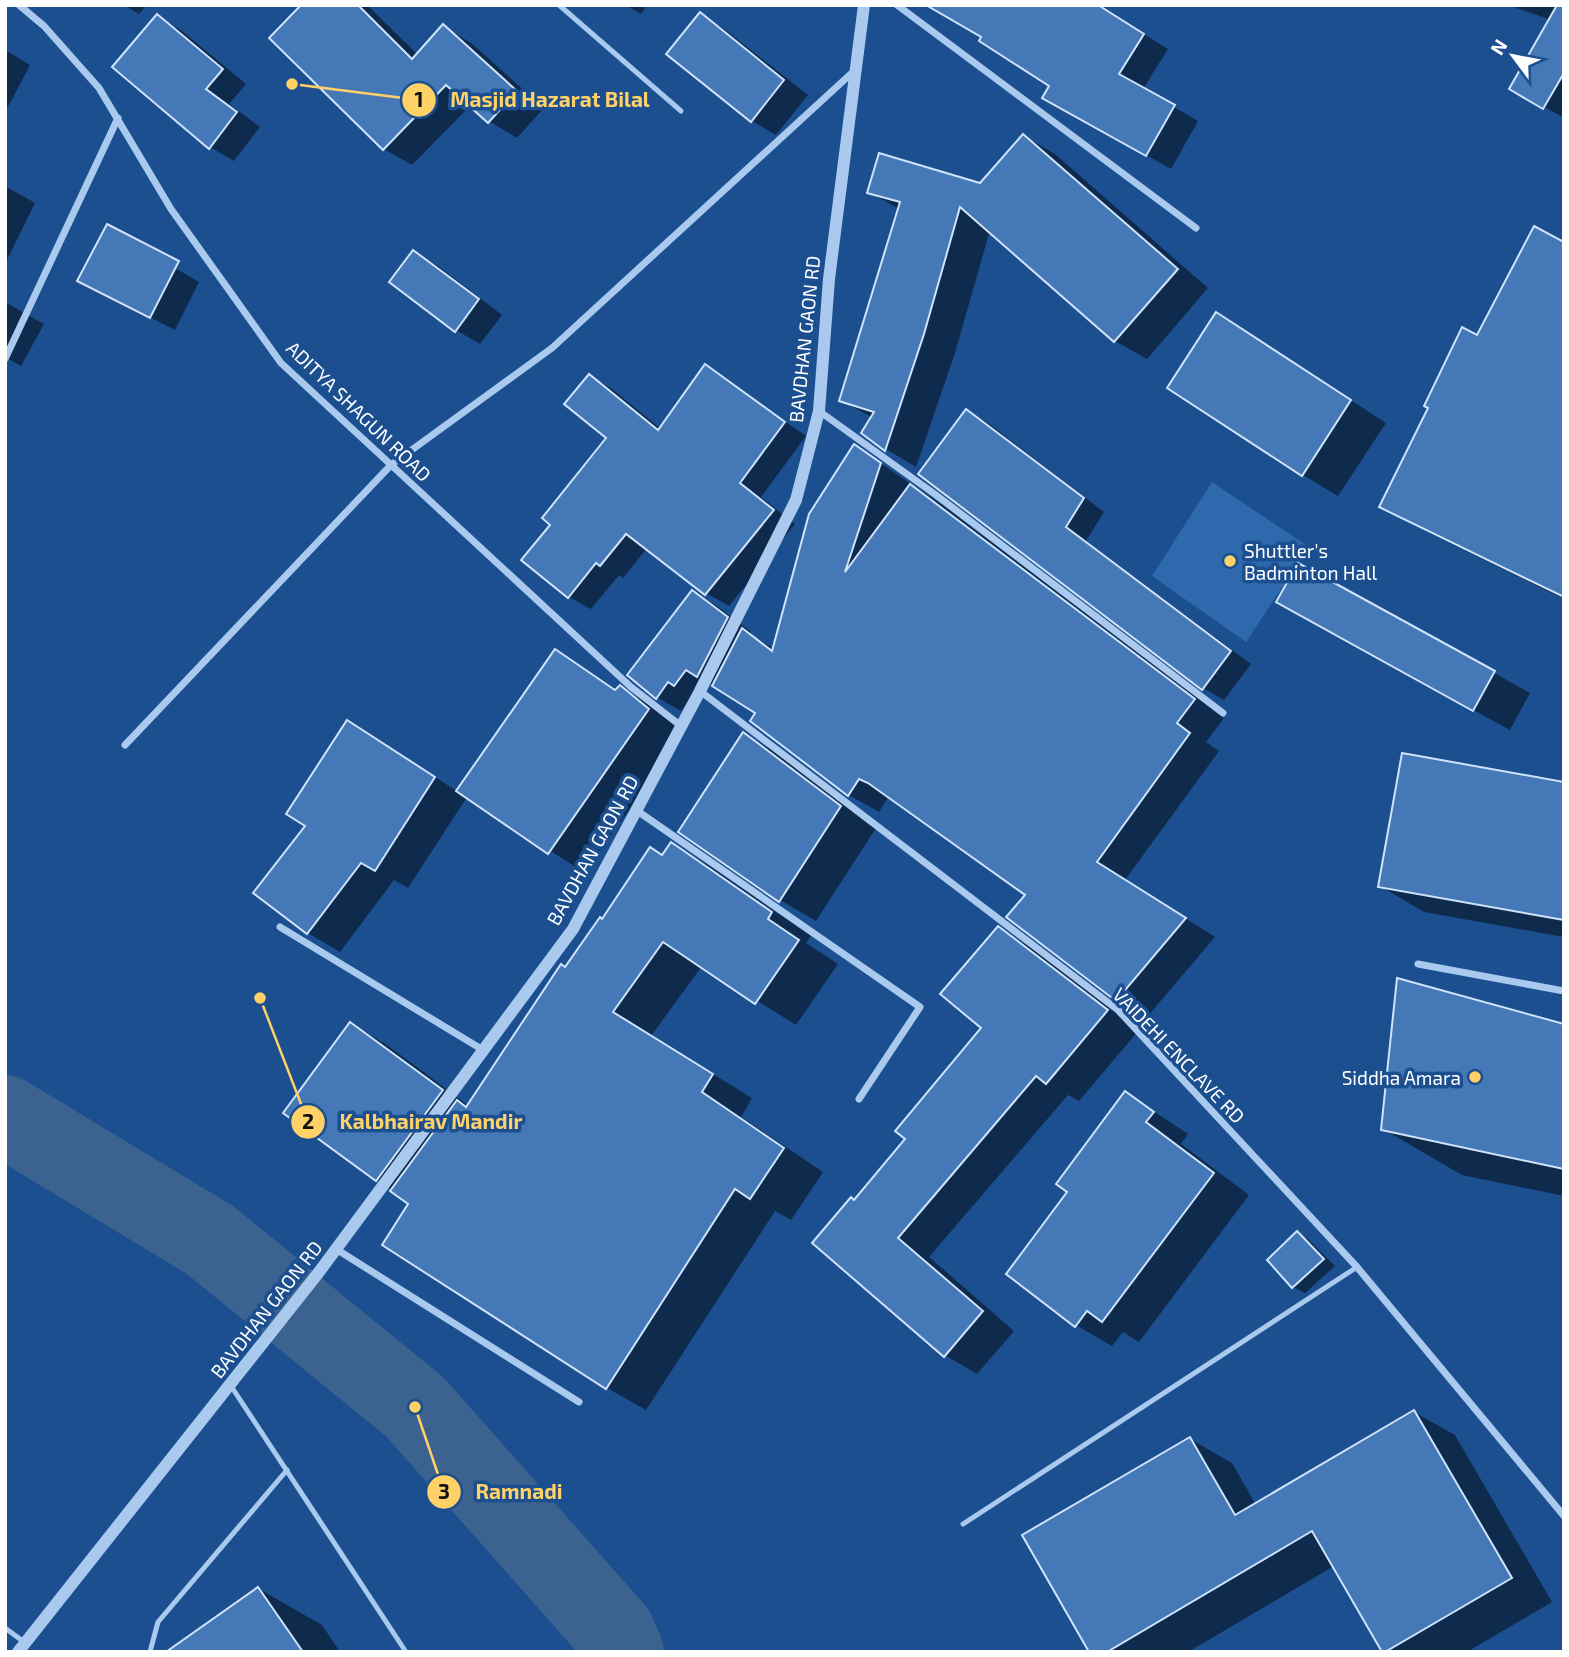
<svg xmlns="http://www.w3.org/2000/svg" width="1569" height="1657" font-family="'Exo 2',sans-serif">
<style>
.green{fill:#2e69ad}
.shadow{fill:#0007}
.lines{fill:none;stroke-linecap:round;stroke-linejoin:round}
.river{stroke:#3c6290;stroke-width:82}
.building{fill:#4478b7;stroke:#cfe3fa;stroke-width:2}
.service{stroke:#a9c9ee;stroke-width:5}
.minor{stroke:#a9c9ee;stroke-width:7}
.tertiary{stroke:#a9c9ee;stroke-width:12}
.poi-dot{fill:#ffd166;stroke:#1b4f8f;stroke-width:2.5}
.labels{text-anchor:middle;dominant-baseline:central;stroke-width:7;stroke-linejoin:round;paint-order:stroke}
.street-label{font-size:19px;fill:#fff;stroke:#1b4f8f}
.poi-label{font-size:19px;fill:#fff;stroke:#1b4f8f;text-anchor:start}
.leader{fill:none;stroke:#ffd166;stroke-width:2.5}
.callout-dot{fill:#ffd166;stroke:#1b4f8f;stroke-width:2.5}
.mark-label{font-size:21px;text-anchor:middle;font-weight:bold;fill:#111}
.callout-label{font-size:21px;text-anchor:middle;font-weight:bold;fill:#ffd166;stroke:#1b4f8f;stroke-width:7;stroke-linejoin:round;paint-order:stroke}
</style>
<rect width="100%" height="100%" fill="#1b4f8f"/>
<path class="green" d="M 1212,482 L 1309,547 L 1246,642 L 1152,576 Z"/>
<g class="shadow">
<path d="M 124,5 L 147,5 L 139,14 Z"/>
<path d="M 300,5 L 367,5 L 418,55 L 444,27 L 471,43 L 544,108 L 517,138 L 489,121 L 471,105 L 412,165 L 384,149 Z"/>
<path d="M 626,5 L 647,5 L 641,14 Z"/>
<path d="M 1097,5 L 1168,49 L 1143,89 L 1198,121 L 1171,169 L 1044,98 Z"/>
<path d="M 1508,5 L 1564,5 L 1564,118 L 1512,88 L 1551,20 Z"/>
<path d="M 700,15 L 724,29 L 808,95 L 776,135 L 752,121 Z"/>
<path d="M 158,17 L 182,31 L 246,84 L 229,104 L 260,127 L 234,161 L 210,147 Z"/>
<path d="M 5,50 L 30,65 L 8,107 L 5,106 Z"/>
<path d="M 1024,136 L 1055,154 L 1208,288 L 1147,359 L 1115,341 L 990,230 L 955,353 L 916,467 L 886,449 L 873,418 L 841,400 L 899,209 L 869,192 L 981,185 Z"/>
<path d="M 5,186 L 35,203 L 5,264 Z"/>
<path d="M 1564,244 L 1564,599 L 1425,531 L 1381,506 L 1478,337 Z"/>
<path d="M 414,252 L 438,266 L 502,315 L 480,344 L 456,330 Z"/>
<path d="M 175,268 L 199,282 L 175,330 L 104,294 Z"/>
<path d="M 5,302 L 44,324 L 21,366 L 5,357 Z"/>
<path d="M 1252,336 L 1386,423 L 1338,496 L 1303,475 Z"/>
<path d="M 706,367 L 806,436 L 761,497 L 795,524 L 729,606 L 706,593 L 647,548 L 623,578 L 619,575 L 591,609 L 569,597 L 552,524 L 609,438 L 590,376 L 612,389 L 661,429 Z"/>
<path d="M 967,411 L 988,423 L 1104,512 L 1086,541 L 1251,664 L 1224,700 L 1203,688 Z"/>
<path d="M 855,446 L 941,504 L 1224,718 L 1206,742 L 1219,751 L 1125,880 L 1215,937 L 1147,1017 L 1117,999 L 1027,894 L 889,796 L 879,812 L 849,795 L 752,721 L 757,713 L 711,683 L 699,699 L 692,695 L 681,711 L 657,697 L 693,592 L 717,606 L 751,632 L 750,634 L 774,649 Z"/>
<path d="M 1314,622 L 1494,673 L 1530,693 L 1510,730 Z"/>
<path d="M 556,651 L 618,690 L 620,687 L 656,708 L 684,731 L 585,873 L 467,797 L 408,888 L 394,880 L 340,952 L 308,933 L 380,741 L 458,792 Z"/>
<path d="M 744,734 L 779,754 L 876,828 L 816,921 L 780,900 Z"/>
<path d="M 1564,784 L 1564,937 L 1424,912 L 1380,886 Z"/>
<path d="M 672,844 L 711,867 L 811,936 L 806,943 L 838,964 L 796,1025 L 702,966 L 651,1036 L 752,1098 L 741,1117 L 823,1172 L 791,1220 L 775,1211 L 646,1410 L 607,1388 L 410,1204 L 377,1179 L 351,1024 L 387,1045 L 469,1106 L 603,921 Z"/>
<path d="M 998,928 L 1030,947 L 1139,1030 L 1079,1101 L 1068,1095 L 929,1257 L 1014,1331 L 977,1374 L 945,1355 L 854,1201 L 907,1139 L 983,1028 Z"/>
<path d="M 1564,1025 L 1564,1196 L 1462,1175 L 1383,1129 Z"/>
<path d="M 1126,1093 L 1188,1134 L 1181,1144 L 1249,1195 L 1139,1342 L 1123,1332 L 1112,1346 L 1076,1325 L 1070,1192 Z"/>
<path d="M 1298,1233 L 1309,1240 L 1335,1266 L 1305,1293 L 1293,1287 Z"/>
<path d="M 1414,1412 L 1455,1435 L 1552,1602 L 1467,1652 L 1384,1652 L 1334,1566 L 1188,1652 L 1091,1652 L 1190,1439 L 1232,1463 L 1256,1505 Z"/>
<path d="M 259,1589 L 322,1625 L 340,1652 L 190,1652 Z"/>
</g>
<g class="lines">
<path class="river" d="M 5,1116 L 210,1240 L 415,1407 L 614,1632 L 623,1652"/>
</g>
<g class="building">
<path d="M 301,5 L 358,5 L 412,59 L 443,24 L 517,91 L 488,123 L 446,85 L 383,150 L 269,38 Z"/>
<path d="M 926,5 L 1098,5 L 1144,34 L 1119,74 L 1175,105 L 1146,156 L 1042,98 L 1049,86 L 979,41 L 981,37 Z"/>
<path d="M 1557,5 L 1564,5 L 1564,73 L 1543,109 L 1509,89 Z"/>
<path d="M 700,12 L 784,80 L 751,122 L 666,54 Z"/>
<path d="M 157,14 L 223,69 L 206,89 L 237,112 L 209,149 L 112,67 Z"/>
<path d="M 1023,134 L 1178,269 L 1114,342 L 960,207 L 924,334 L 885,451 L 861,433 L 874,412 L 839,401 L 900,202 L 867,193 L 879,153 L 980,183 Z"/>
<path d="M 107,224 L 179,261 L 150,318 L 77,281 Z"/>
<path d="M 1534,226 L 1564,242 L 1564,597 L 1379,507 L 1428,408 L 1424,406 L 1462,327 L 1477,335 Z"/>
<path d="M 413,250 L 479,299 L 455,332 L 389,282 Z"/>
<path d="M 1216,312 L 1351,400 L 1302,476 L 1167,388 Z"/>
<path d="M 705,364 L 785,422 L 740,483 L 774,510 L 705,595 L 626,534 L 600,566 L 596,563 L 568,598 L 521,560 L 550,525 L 542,518 L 606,438 L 564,404 L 589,374 L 658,430 Z"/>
<path d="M 966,409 L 1084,498 L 1066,527 L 1231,651 L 1202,690 L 918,474 Z"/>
<path d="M 854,444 L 881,463 L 845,572 L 910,484 L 1195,699 L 1177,723 L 1190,733 L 1097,862 L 1186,918 L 1116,1001 L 1006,917 L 1025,895 L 868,783 L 859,779 L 848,796 L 750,721 L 755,713 L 712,686 L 742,628 L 772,651 L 809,514 Z"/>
<path d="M 1298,563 L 1495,671 L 1473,711 L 1276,602 Z"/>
<path d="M 692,590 L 728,617 L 697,677 L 686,670 L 674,686 L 668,682 L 656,699 L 627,675 Z"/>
<path d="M 555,649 L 615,690 L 620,685 L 649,709 L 548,854 L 456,791 Z"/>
<path d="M 347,720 L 435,777 L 375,871 L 361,863 L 307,934 L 253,893 L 305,826 L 286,814 Z"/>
<path d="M 743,732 L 841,806 L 779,902 L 678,832 Z"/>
<path d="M 1402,753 L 1564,782 L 1564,920 L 1378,887 Z"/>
<path d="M 671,842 L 772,912 L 768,919 L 799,940 L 755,1004 L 663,942 L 613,1012 L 713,1074 L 702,1092 L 784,1148 L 750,1199 L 735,1189 L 606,1389 L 382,1245 L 408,1204 L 390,1191 L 457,1100 L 466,1107 L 561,964 L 565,967 L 600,917 L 602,919 L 650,847 L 662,855 Z"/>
<path d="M 998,926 L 1108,1010 L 1046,1084 L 1036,1076 L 898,1238 L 983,1311 L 944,1357 L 812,1243 L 851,1197 L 854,1200 L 905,1139 L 895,1131 L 981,1028 L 940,994 Z"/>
<path d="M 1397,978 L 1564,1024 L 1564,1169 L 1381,1130 Z"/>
<path d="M 350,1022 L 443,1090 L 376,1181 L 283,1113 Z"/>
<path d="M 1125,1091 L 1154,1112 L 1146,1122 L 1214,1173 L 1102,1322 L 1087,1311 L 1075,1327 L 1006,1274 L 1067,1192 L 1056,1184 Z"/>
<path d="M 1297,1231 L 1324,1259 L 1292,1288 L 1267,1260 Z"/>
<path d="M 1414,1410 L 1512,1578 L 1385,1652 L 1382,1652 L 1312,1531 L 1107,1652 L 1089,1652 L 1022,1535 L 1190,1437 L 1235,1515 Z"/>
<path d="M 258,1587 L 303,1652 L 166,1652 Z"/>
</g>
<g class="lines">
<g class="service">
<path d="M 559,5 L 681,111"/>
<path d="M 231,1386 L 406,1652"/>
<path d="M 963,1524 L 1357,1267"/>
<path d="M 5,1628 L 24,1642"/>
<path d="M 150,1652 L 158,1622 L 287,1470"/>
</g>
<g class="minor">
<path d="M 19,5 L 44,26 L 99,88 L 171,209 L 281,363 L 631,687 L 681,726"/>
<path d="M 897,5 L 1196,228"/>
<path d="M 5,359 L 118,118"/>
<path d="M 819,411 L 936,495 L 1223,713"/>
<path d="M 700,691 L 1118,1010 L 1357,1267 L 1564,1516"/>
<path d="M 125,745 L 391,465 L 552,348 L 854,71"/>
<path d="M 636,810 L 920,1007 L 859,1099"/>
<path d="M 280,927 L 483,1050"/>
<path d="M 1418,964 L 1564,991"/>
<path d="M 336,1249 L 579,1402"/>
</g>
<path class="tertiary" d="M 18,1652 L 319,1272 L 573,929 L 700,691 L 796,500 L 819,411 L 829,279 L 864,5"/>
</g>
<g class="poi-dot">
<circle cx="1230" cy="561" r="7"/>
<circle cx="1475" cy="1077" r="7"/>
</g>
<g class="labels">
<g class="street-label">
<text transform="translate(804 339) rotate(-84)">BAVDHAN GAON RD</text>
<text transform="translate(359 411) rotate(44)">ADITYA SHAGUN ROAD</text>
<text transform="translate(592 850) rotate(-61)">BAVDHAN GAON RD</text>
<text transform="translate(1179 1055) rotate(46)">VAIDEHI ENCLAVE RD</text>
<text transform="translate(266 1309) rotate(-52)">BAVDHAN GAON RD</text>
</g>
<g class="poi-label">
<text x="1244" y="550">Shuttler's<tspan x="1244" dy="22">Badminton Hall</tspan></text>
<text x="1461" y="1077" text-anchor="end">Siddha Amara</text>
</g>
</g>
<path class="leader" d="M292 84L419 100M260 998L308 1122M415 1407L444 1492"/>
<g class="callout-dot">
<circle cx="292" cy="84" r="7"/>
<circle cx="260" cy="998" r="7"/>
<circle cx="415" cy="1407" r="7"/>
<circle cx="419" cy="100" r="18"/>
<circle cx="308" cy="1122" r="18"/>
<circle cx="444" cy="1492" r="18"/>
</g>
<g class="mark-label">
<text x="419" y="107">1</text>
<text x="308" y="1129">2</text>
<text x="444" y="1499">3</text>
</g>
<g class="callout-label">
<text x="550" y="107">Masjid Hazarat Bilal</text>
<text x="431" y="1129">Kalbhairav Mandir</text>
<text x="519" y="1499">Ramnadi</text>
</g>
<rect width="1569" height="1657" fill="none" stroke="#ffffff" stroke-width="14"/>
<g transform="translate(1513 56) rotate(302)" stroke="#1b4f8f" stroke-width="5" paint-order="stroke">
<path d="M0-5L12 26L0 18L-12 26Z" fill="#ffffff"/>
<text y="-10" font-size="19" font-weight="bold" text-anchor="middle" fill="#ffffff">N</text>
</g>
</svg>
